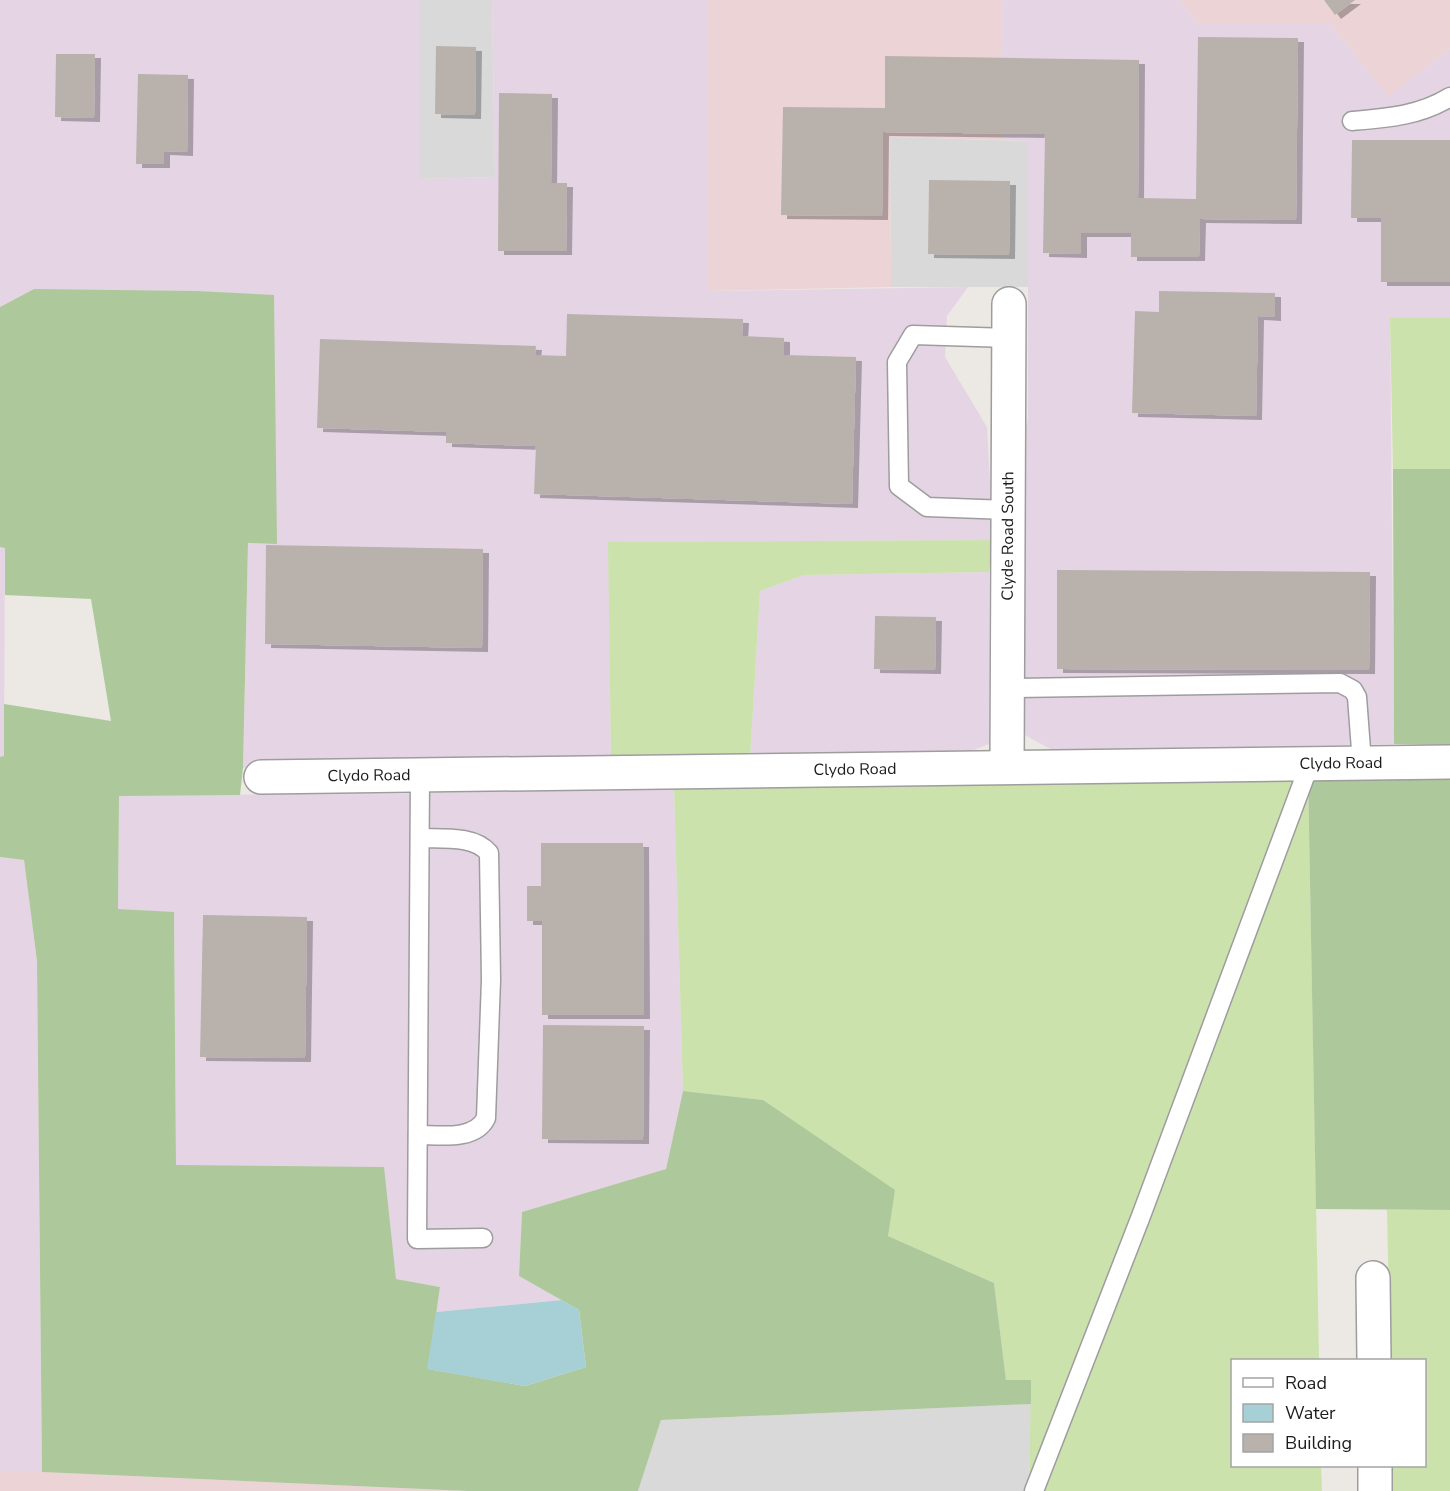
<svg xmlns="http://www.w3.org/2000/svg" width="1450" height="1491" font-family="'Nunito Sans',sans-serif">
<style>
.residential{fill:#dad9d9}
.commercial{fill:#ecd3d5}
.industrial{fill:#e5d5e4}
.grass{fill:#cce2ad}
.forest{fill:#adc89b}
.water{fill:#a7d0d6}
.building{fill:#b9b1ac;filter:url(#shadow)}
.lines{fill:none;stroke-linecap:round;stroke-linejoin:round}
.service-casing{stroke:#9d9d9d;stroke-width:21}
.minor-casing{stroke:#9d9d9d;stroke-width:36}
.service{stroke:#fff;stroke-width:18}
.minor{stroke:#fff;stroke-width:33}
.labels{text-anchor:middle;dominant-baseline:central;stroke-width:5;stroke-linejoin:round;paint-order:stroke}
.street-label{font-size:16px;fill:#1c1c1c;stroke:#fff}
</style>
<defs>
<filter id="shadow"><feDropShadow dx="6" dy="4" stdDeviation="0" flood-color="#0004"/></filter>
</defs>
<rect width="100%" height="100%" fill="#ece8e3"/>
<g class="residential">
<path d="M 419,0 L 492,0 L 495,177 L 418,179 Z"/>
<path d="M 890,137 L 1028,141 L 1028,287 L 891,287 Z"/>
<path d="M 1031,1404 L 1029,1491 L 638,1491 L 661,1420 Z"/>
</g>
<g class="commercial">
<path d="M 708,0 L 1001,0 L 1004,140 L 890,137 L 891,287 L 708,291 Z"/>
<path d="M 1179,0 L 1450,0 L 1450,48 L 1389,98 L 1330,24 L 1198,24 Z"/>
<path d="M 0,1472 L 42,1472 L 468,1491 L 0,1491 Z"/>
</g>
<g class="industrial">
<path d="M 0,0 L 419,0 L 419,179 L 495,177 L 492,0 L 708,0 L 708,291 L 968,287 L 947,316 L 945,357 L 987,427 L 993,540 L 609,542 L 611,758 L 243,768 L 248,543 L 277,544 L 34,289 L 0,307 Z"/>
<path d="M 1001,0 L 1179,0 L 1198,24 L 1330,24 L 1389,97 L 1450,48 L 1450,318 L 1390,318 L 1394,744 L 1054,751 L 1023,734 L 1022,438 L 1028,420 L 1028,141 L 1004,140 Z"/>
<path d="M 0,547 L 5,547 L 4,757 L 0,757 Z"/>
<path d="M 989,572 L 989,744 L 964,754 L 750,759 L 760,591 L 804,575 Z"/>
<path d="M 674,787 L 683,1091 L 666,1169 L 522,1212 L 519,1276 L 562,1300 L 436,1312 L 440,1287 L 396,1279 L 383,1167 L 176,1166 L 174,913 L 118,909 L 119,795 L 397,794 Z"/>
<path d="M 0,857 L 24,860 L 37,961 L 42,1472 L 0,1472 Z"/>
</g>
<g class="grass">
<path d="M 1390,318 L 1450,318 L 1450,469 L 1393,469 Z"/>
<path d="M 993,540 L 989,572 L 804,575 L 760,591 L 750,759 L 611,758 L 608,542 Z"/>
<path d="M 1308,773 L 1319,1360 L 1232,1360 L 1232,1466 L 1321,1466 L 1322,1491 L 1029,1491 L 1031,1380 L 1006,1380 L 994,1283 L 888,1236 L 763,1100 L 683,1091 L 674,787 Z"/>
<path d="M 1387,1210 L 1450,1210 L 1450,1491 L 1392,1491 L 1392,1466 L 1424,1466 L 1424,1360 L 1390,1360 Z"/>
</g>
<g class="forest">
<path d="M 34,289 L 196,291 L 274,295 L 277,544 L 248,543 L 243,768 L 240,795 L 119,796 L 118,909 L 174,912 L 176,1165 L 384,1167 L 396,1279 L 440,1287 L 428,1369 L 525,1386 L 586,1367 L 579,1310 L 519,1276 L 522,1212 L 666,1169 L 683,1091 L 763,1100 L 895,1190 L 888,1236 L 994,1283 L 1006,1380 L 1031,1380 L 1031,1404 L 661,1420 L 638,1491 L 468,1491 L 42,1472 L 37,961 L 24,860 L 0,857 L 0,757 L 4,756 L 4,704 L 111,721 L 91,599 L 5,595 L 5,548 L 0,547 L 0,307 Z"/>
<path d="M 1393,469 L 1450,469 L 1450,745 L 1394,744 Z"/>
<path d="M 1308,773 L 1450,777 L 1450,1210 L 1316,1209 Z"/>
</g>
<path class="water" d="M 562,1300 L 579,1310 L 586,1367 L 525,1386 L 427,1369 L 436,1312 Z"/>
<g class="building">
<path d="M 1324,0 L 1355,0 L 1335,15 Z"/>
<path d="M 1198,37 L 1298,38 L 1296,220 L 1200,219 L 1199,257 L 1131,257 L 1131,233 L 1081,233 L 1081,254 L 1043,253 L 1045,134 L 883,132 L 882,216 L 781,215 L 783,107 L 885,108 L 885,56 L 1139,60 L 1138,198 L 1196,199 Z"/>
<path d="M 436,46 L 476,47 L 475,115 L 435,114 Z"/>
<path d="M 56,54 L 95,54 L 94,118 L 55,117 Z"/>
<path d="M 138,74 L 188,75 L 187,152 L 164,151 L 164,164 L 136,164 Z"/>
<path d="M 499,93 L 552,94 L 551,183 L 567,183 L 566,251 L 498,251 Z"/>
<path d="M 1352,140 L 1450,140 L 1450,282 L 1381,282 L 1381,218 L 1351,218 Z"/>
<path d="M 929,180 L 1010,181 L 1009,255 L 928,254 Z"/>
<path d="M 1159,291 L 1275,293 L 1275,317 L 1258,316 L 1256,416 L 1132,413 L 1135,311 L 1159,312 Z"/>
<path d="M 567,314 L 743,319 L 742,336 L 784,338 L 784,355 L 856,357 L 852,504 L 534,494 L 536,446 L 446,443 L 446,432 L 317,428 L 320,339 L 536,346 L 535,355 L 566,356 Z"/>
<path d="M 266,545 L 483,549 L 482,648 L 265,644 Z"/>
<path d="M 1057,570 L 1370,572 L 1369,670 L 1057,669 Z"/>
<path d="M 875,616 L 936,617 L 935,670 L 874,669 Z"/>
<path d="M 541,843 L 643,843 L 644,1015 L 542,1015 L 542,921 L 527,921 L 527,886 L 541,886 Z"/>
<path d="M 203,915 L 307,917 L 305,1058 L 200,1057 Z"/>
<path d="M 543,1025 L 644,1026 L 643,1140 L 542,1139 Z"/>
</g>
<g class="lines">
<defs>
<g id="service">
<path d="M 1352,121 C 1387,118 1419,116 1450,97"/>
<path d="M 1008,510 L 927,507 L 899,486 L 897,362 L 913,335 L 1009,338"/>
<path d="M 1008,688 L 1340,683 L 1353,690 L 1357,697 L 1362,763"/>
<path d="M 420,775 L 417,1239 L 483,1238"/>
<path d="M 418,1135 C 439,1135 475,1141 486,1118 L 491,980 L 489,853 C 474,835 442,839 420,838"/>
<path d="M 1034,1491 L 1141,1216 L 1310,763"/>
</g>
<g id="minor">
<path id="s1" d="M 1007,767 L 1009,304"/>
<path id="s2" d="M 261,777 L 1450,762"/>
<path d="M 1373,1278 L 1374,1360"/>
<path d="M 1375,1466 L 1375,1491"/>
</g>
</defs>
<use href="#service" class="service-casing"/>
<use href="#minor" class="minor-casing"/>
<use href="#service" class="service"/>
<use href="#minor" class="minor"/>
</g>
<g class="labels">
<g class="street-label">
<text stroke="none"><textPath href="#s1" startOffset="231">Clyde Road South</textPath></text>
<text stroke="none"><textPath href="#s2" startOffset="1080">Clydo Road</textPath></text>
<text stroke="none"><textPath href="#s2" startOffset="594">Clydo Road</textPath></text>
<text stroke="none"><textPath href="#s2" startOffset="108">Clydo Road</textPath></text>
</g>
</g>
<rect x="1231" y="1359" width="195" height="108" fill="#ffffff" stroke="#a4a4a4" stroke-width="1.5"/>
<rect x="1243" y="1378" width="30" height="9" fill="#ffffff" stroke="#a4a4a4" stroke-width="1.5"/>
<text x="1285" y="1389" font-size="18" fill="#1c1c1c">Road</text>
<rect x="1243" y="1404" width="30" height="18" fill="#a7d0d6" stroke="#a4a4a4" stroke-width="1.5"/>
<text x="1285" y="1419" font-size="18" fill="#1c1c1c">Water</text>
<rect x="1243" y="1434" width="30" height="18" fill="#b9b1ac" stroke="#a4a4a4" stroke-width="1.5"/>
<text x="1285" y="1449" font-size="18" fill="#1c1c1c">Building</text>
</svg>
